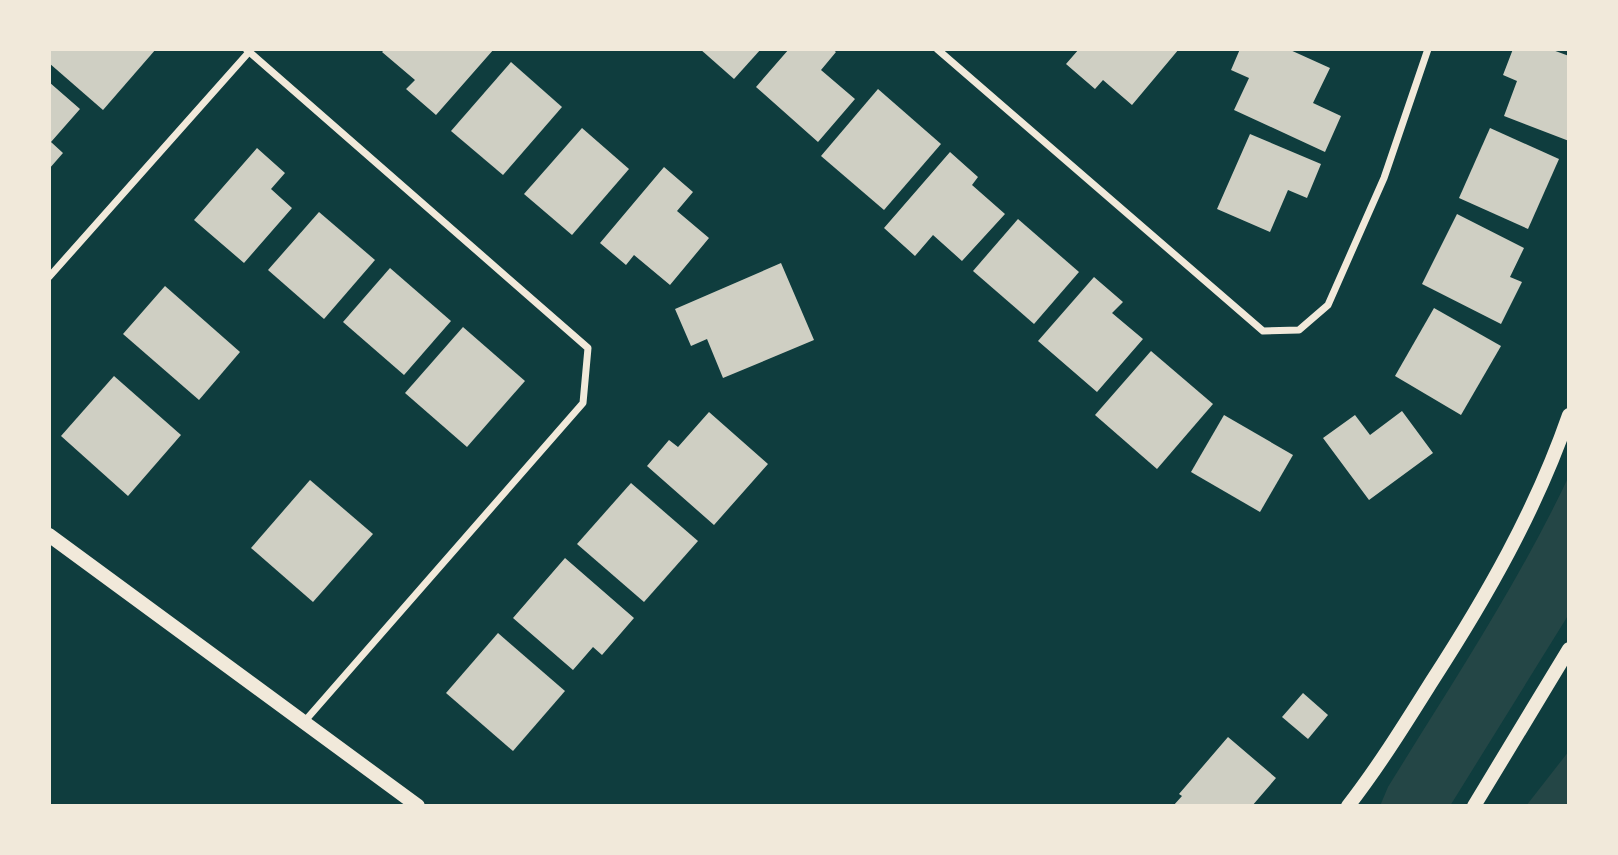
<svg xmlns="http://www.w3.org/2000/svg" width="1618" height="855" font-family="'Space Grotesk',sans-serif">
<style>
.green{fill:#244646}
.building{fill:#cfcfc3}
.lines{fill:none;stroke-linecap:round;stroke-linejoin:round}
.minor{stroke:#f1e9da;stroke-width:7}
.secondary{stroke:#f1e9da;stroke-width:14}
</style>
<rect width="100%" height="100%" fill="#0f3d3e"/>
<g class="green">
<path d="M 1569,476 L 1569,614 L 1450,806 L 1380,806 L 1388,787 C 1451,685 1518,584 1569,476 Z"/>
<path d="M 1569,751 L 1569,806 L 1526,806 Z"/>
</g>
<g class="building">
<path d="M 49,49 L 156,49 L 103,110 L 49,63 Z"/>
<path d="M 385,49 L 494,49 L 436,115 L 406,89 L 415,80 L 382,52 Z"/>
<path d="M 700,49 L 761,49 L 734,79 Z"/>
<path d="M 789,49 L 832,49 L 836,52 L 821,70 L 855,99 L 818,142 L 756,87 Z"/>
<path d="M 1079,49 L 1179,49 L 1132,105 L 1103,80 L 1095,89 L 1066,64 Z"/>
<path d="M 1240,49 L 1288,49 L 1330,68 L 1313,103 L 1341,116 L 1325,152 L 1234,110 L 1249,78 L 1231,70 Z"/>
<path d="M 1513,49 L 1550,49 L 1569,56 L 1569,141 L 1504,116 L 1517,81 L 1503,75 Z"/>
<path d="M 511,62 L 562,107 L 503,175 L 451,131 Z"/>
<path d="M 49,82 L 80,109 L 51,142 L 63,153 L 49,169 Z"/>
<path d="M 878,89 L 941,144 L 884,210 L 821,156 Z"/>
<path d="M 582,128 L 629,169 L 572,235 L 524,194 Z"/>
<path d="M 1490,128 L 1559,159 L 1528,229 L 1459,198 Z"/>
<path d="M 1250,134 L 1321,164 L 1307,198 L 1288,190 L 1270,232 L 1217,209 Z"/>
<path d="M 257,148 L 285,173 L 271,189 L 292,208 L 244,263 L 194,220 Z"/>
<path d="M 950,152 L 978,177 L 972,185 L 1005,214 L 962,261 L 933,235 L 915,256 L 884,228 Z"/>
<path d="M 664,167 L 693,192 L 677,211 L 709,238 L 670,285 L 634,255 L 626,265 L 600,243 Z"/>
<path d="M 319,212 L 375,260 L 324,319 L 268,270 Z"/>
<path d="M 1457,214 L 1524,248 L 1510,277 L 1522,282 L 1501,324 L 1422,284 Z"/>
<path d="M 1018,219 L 1079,272 L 1034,324 L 973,271 Z"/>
<path d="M 781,263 L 814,340 L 723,378 L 707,339 L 691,346 L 675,309 Z"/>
<path d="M 390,268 L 451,321 L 404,375 L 343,322 Z"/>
<path d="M 1094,277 L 1123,302 L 1112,313 L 1143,339 L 1097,392 L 1038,341 Z"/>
<path d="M 165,286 L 240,352 L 199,400 L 123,334 Z"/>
<path d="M 1434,308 L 1501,346 L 1461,415 L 1395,376 Z"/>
<path d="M 463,327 L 525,381 L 467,447 L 405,393 Z"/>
<path d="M 1151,351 L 1213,404 L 1157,469 L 1095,415 Z"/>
<path d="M 114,376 L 181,435 L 128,496 L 61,436 Z"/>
<path d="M 1402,411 L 1433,453 L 1369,500 L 1323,438 L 1355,415 L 1370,435 Z"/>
<path d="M 709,412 L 768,464 L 714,525 L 647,466 L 669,440 L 678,447 Z"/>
<path d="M 1224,415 L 1293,455 L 1260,512 L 1191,472 Z"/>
<path d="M 310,480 L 373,534 L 313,602 L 251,548 Z"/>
<path d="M 631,483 L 698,541 L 644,602 L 577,544 Z"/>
<path d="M 565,558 L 634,618 L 602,655 L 593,647 L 573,670 L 513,618 Z"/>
<path d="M 498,633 L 565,691 L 513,751 L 446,693 Z"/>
<path d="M 1303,693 L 1328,715 L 1308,739 L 1282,717 Z"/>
<path d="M 1228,737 L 1276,778 L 1252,806 L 1173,806 L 1182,796 L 1179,794 Z"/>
</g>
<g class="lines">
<g class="minor">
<path d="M 246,49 L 588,348 L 583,403 L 304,722"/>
<path d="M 937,49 L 1263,331 L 1299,330 L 1328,305 L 1384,178 L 1428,49"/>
<path d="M 49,277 L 249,52"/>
</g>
<g class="secondary">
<path d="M 49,535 L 418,806"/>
<path d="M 1348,806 C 1379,766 1405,724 1432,681 C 1487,596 1536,510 1569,415"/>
<path d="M 1474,806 L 1569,649"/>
</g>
</g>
<rect width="1618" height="855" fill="none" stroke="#f1e9da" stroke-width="102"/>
</svg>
